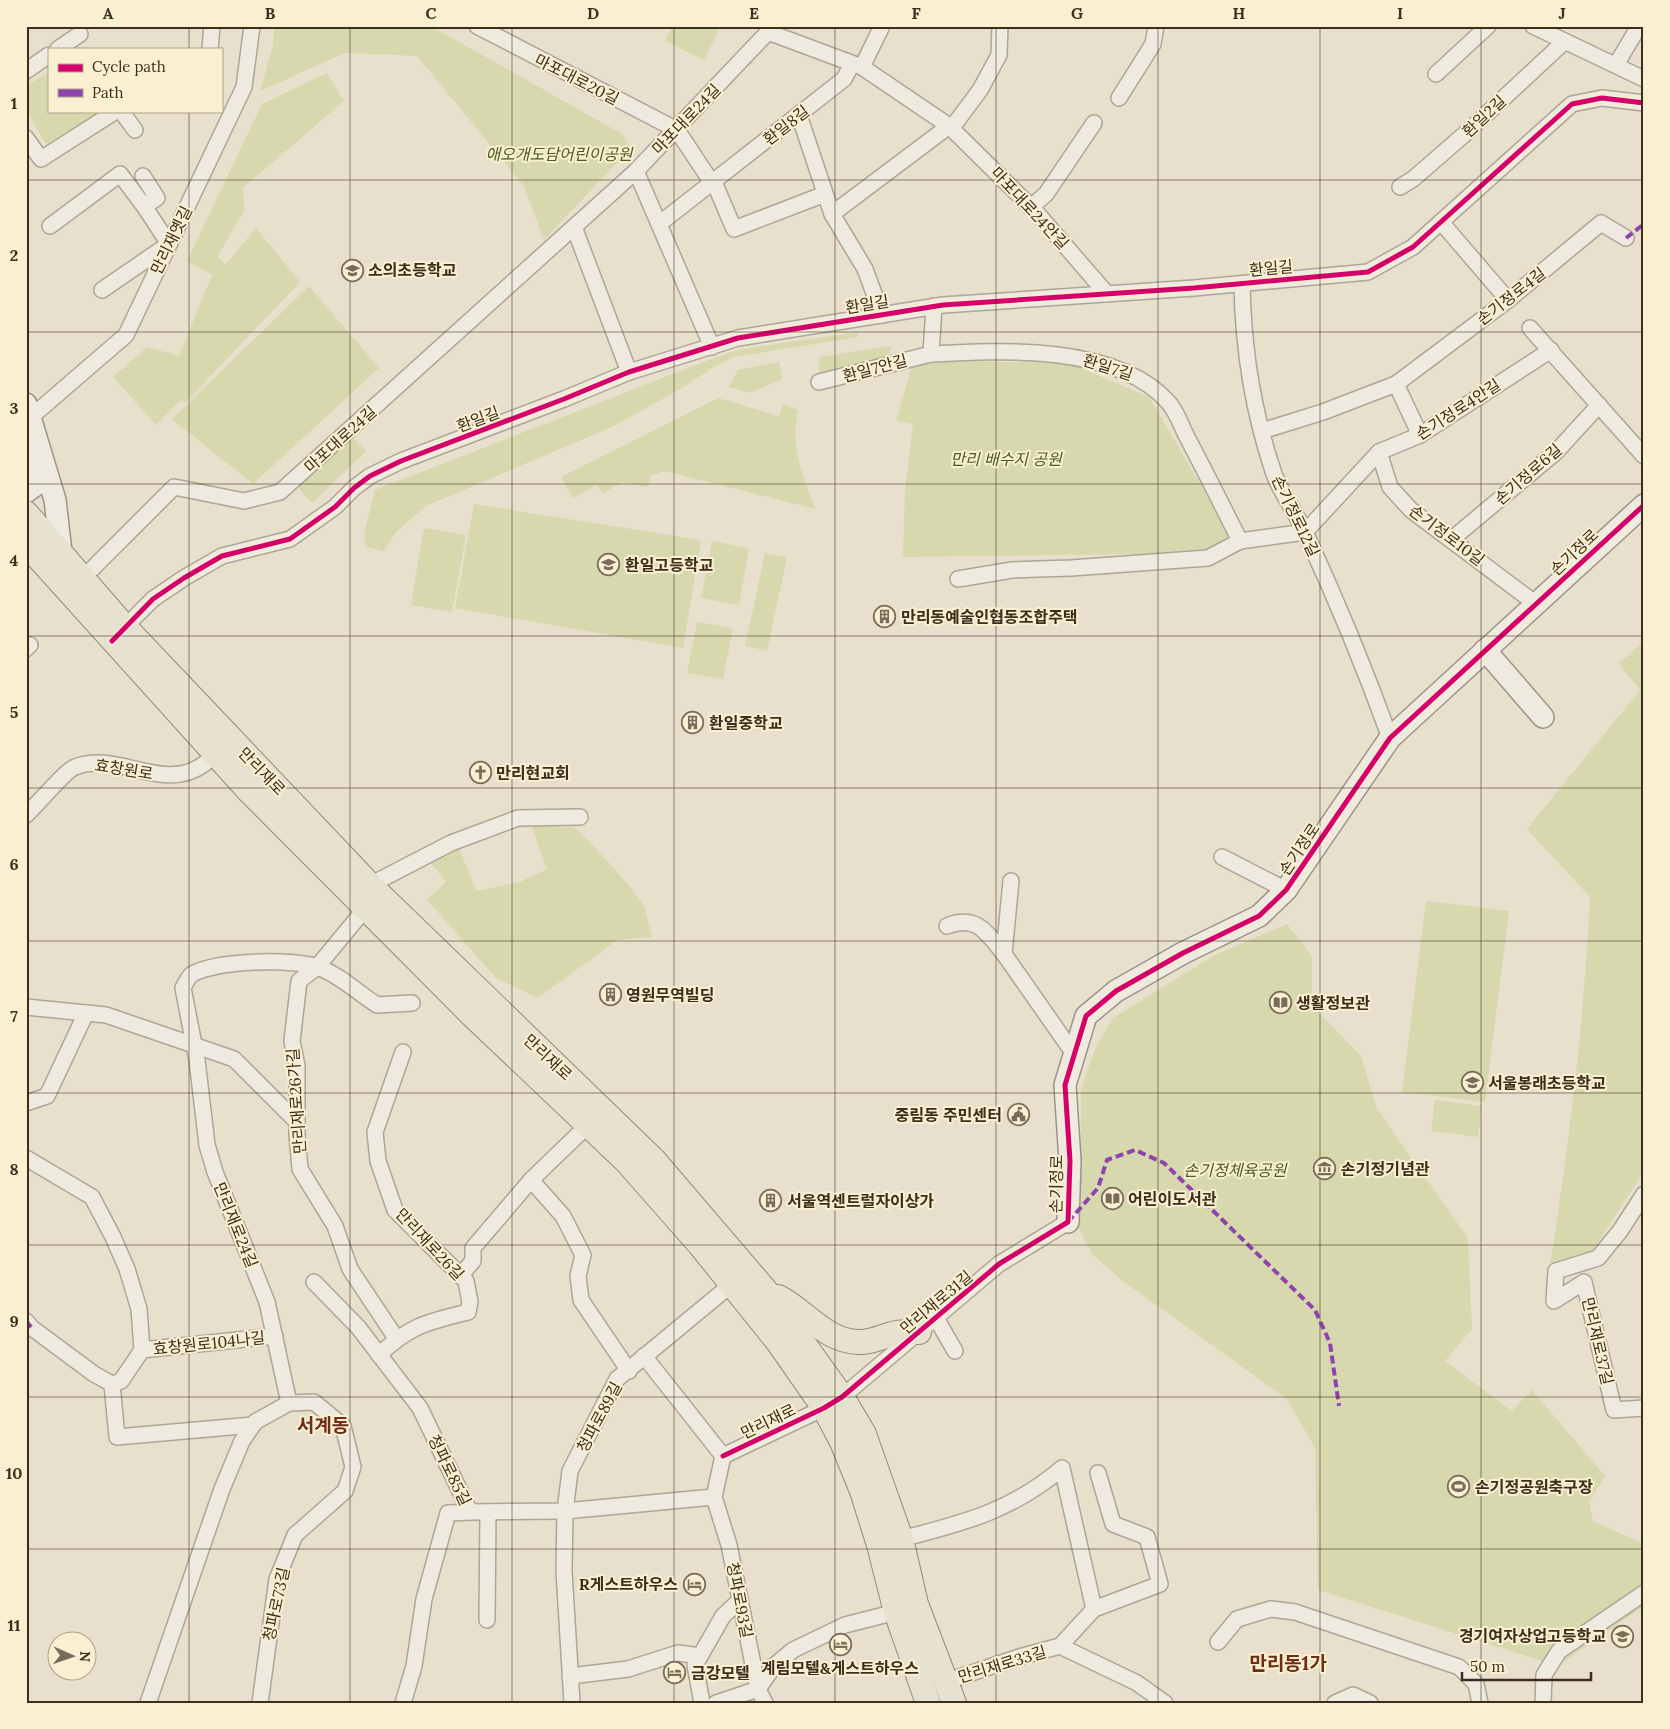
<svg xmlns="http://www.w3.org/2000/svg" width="1670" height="1729" font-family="Lora,'Noto Sans KR',serif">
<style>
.green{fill:#d7d8ad}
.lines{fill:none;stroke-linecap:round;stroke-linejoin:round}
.street-casing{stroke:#ada596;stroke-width:18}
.secondary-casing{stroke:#9d9486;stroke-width:24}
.primary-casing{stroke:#928a7c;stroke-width:26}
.street{stroke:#efeadf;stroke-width:15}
.secondary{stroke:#efeadf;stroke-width:21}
.primary{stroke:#e7e1cf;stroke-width:24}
.quiet{stroke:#8e44ad;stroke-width:4;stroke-dasharray:8 4;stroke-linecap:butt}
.cycleway-casing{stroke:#f9f0d2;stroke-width:8}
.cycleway{stroke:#d6006c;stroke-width:5}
.grid{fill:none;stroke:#3d2d1c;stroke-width:1;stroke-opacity:0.55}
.labels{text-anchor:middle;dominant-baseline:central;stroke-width:4;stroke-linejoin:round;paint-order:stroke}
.street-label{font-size:16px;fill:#3d2d1c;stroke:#f9f0d2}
.park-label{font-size:16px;font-style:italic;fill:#4a5c21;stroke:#f9f0d2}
.poi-label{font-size:16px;font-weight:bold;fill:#3d2d1c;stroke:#f9f0d2;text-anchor:start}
.quarter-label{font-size:19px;font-weight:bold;fill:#6f2d17;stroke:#f9f0d2}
.neatline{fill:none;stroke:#3d2d1c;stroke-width:2}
.grid-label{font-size:16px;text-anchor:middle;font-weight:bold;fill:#3d2d1c}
</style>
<rect width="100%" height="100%" fill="#e8e0cc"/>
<g class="green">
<path d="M 274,26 L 431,26 L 622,134 L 631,148 L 544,240 L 524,186 L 417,56 L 345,53 L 260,91 L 273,45 Z"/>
<path d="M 672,26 L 721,26 L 704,60 L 665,41 Z"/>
<path d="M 49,72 L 49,111 L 100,112 L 46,144 L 26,110 L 26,86 Z"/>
<path d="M 327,73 L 344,101 L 243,188 L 244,211 L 218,256 L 225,265 L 256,228 L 300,282 L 185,403 L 182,399 L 156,425 L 113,377 L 147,347 L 179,356 L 212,275 L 187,261 L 262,104 Z"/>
<path d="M 309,286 L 379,368 L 253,484 L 172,419 Z"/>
<path d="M 858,332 L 858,337 L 734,357 L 715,366 L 682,388 L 614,426 L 426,506 L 397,531 L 384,551 L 365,547 L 365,530 L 375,490 L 714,358 L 742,349 Z"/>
<path d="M 891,346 L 889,357 L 819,374 L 819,357 Z"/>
<path d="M 950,361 L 1069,363 L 1149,397 L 1232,538 L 1206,553 L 903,557 L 905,490 L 913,424 L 896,421 L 912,366 Z"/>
<path d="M 779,362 L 782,379 L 750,393 L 729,387 L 738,370 Z"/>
<path d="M 718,398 L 779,416 L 783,404 L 799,410 C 788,441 804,479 815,509 L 665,471 L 651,475 L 648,487 L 623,482 L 603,493 L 596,485 L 573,498 L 561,477 Z"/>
<path d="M 350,435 L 366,451 L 312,503 L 297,486 Z"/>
<path d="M 474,504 L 701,540 L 683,648 L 455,608 Z"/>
<path d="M 424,528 L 466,535 L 452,612 L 411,605 Z"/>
<path d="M 712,541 L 749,548 L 739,605 L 701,598 Z"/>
<path d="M 765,553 L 787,557 L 767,651 L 745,646 Z"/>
<path d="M 697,622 L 733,628 L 723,679 L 687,673 Z"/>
<path d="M 1641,644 L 1644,647 L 1644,1171 L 1592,1252 L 1550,1266 C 1569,1144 1584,1021 1590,897 L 1527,829 L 1640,690 L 1619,663 Z"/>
<path d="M 531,824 L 576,828 L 614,868 L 644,905 L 652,937 L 617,940 L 538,998 L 496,978 L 427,900 L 446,882 L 429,861 L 458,845 L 476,891 L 520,882 L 547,869 Z"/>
<path d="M 1426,901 L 1509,911 L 1485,1102 L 1402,1092 Z"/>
<path d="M 1287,924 L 1312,956 L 1312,1005 L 1361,1056 L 1377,1109 L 1468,1238 L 1472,1329 L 1445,1361 L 1512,1411 L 1532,1390 L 1605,1476 L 1589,1502 L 1593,1521 L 1644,1544 L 1644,1606 L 1558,1666 L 1318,1590 L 1315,1448 L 1287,1399 L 1123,1281 L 1092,1254 L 1077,1225 L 1080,1199 L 1081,1089 L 1095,1049 L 1113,1018 L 1213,956 Z"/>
<path d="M 1435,1100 L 1482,1106 L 1478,1137 L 1431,1131 Z"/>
</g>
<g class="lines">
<defs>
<g id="street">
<path d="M 477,26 L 677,130"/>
<path d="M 1533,26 L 1644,79"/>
<path d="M 768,32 L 862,67 L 949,126 L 1036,212 L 1107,294"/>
<path d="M 58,49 L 80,34"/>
<path d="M 210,49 L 212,26"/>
<path d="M 1616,65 L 1639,26"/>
<path d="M 862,67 L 882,26"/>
<path d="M 26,71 L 49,55"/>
<path d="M 1436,74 L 1488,26"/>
<path d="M 1119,98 L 1153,44 L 1156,26"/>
<path d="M 121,111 L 135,130"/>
<path d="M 799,115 L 832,214 L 865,269 L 882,315"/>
<path d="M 951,129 L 980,90 L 999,55 L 1000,26"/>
<path d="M 677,130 L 712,183"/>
<path d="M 26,138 L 41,159 L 116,111"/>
<path d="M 636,171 L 712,347"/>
<path d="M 714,182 L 734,229 L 825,194"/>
<path d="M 1400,187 L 1413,179 L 1466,133 L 1564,42"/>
<path d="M 1031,207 L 1046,194 L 1094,123"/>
<path d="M 832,214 L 949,126"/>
<path d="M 1441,222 L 1508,300"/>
<path d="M 659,224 L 844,79 L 852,64"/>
<path d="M 50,226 L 120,174 L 144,206"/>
<path d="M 574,227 L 629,372"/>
<path d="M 1242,284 C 1243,349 1253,412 1274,474 C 1282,495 1297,514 1306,534 C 1337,601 1365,669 1390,738"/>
<path d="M 102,290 L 169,244 L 144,206 L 157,198 L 143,176"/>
<path d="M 934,306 L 931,354 C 1001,350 1118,344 1169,403 C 1177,412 1182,428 1188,439 C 1206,473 1223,507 1240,541 L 1305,532"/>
<path d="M 1530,328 L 1644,456"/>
<path d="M 819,382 L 931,354"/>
<path d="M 1396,384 L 1420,435"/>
<path d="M 31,417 L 126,335 L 244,87 L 252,26"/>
<path d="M 1262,431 L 1323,412 L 1396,384 L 1508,300 L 1601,223 L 1626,238"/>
<path d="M 1379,452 L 1390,487 L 1411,510 L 1536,604"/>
<path d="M 1305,532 L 1379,452 L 1420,435 L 1551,350"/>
<path d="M 1452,539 L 1556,452 L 1599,405"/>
<path d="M 84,577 L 174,487 L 244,501 L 280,492 L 636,171 L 768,32 L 772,26"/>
<path d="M 958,579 L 1012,570 L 1071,568 L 1208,558 L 1240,541"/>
<path d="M 120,632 L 153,599 L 184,578 L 222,556 L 290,539 L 335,507 L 354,488 L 370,476 L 401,461 L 564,399 L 629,372 L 738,338 L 943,305 L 1194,288 L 1368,272 L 1413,247 L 1572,104 L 1602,98 L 1644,103"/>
<path d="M 26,649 L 30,645"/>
<path d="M 26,815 C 36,806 66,770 75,767 C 117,750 164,794 204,764 C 210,760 215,753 221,748"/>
<path d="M 1222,857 L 1286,890"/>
<path d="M 1011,881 L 1004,954 L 1074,1054"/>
<path d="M 370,885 L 451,843 L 518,818 L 580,817"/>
<path d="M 365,909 L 317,967 L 299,981 L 292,1041 L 297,1066 L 297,1134 L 300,1169 L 335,1226 L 350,1269 L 396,1338"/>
<path d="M 947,926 C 977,914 987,933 1004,954"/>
<path d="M 26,1007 L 106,1015 L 234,1059 L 297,1122"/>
<path d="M 26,1103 L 47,1096 L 86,1013"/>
<path d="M 588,1125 L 531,1180 L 563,1216 L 583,1255 L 578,1276 L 581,1300 L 629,1371"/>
<path d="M 26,1158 L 92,1197 L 113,1237 L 127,1269 L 139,1309 L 142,1350 L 275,1336"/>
<path d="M 1644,1194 L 1620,1231 L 1598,1258 L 1556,1271 L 1554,1301 L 1584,1282 L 1614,1410 L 1644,1408"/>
<path d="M 460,1276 L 473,1261 L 473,1248 L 531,1180"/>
<path d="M 314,1282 L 358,1327 L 420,1408 L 470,1512 L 448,1513 L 424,1599 L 414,1666 L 403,1703"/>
<path d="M 936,1318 L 955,1351"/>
<path d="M 26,1321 L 32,1328 L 94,1374 L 112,1384 L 121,1381 L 142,1350"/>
<path d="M 379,1355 C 410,1325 428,1322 468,1312 L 470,1302 L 466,1281 L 395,1210 L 378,1161 L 375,1132 L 403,1052"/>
<path d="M 644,1356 L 723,1456 L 714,1497 L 729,1545 L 758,1689 L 765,1703"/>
<path d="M 112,1384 L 117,1437 L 253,1425"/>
<path d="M 289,1403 L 267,1302 L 215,1172 L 207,1145 L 197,1060 L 183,988 C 185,984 188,978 191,975 C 213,960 296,958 320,968 C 341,976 358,993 377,1005 L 412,1003"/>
<path d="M 723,1456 L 824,1408 L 842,1397 L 999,1264 L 1068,1222"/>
<path d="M 470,1512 L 565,1511 L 714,1497"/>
<path d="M 901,1539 C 963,1523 1012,1511 1062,1468 L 1094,1609"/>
<path d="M 487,1620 L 488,1512"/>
<path d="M 1218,1642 L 1237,1619 L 1271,1609 L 1295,1612 L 1459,1667 L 1476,1684 L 1480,1703"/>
<path d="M 1060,1646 L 1094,1609 L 1160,1584 L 1147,1537 L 1113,1524 L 1098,1473"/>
<path d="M 570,1676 L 628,1669 L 678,1653 L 700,1656"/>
<path d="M 949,1688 L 945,1682 L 1019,1657 L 1060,1646 L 1137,1683 L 1165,1703"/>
<path d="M 148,1703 L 222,1489 L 242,1441 L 255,1422 L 289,1403 L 314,1402 L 343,1426 L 353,1467 L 345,1491 L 295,1535 L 277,1579 L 260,1703"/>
<path d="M 572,1703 L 564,1571 L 565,1511 L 570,1471 L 617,1379 L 732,1284"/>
<path d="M 702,1703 L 695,1665 L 723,1616 L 740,1600"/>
<path d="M 716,1703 L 758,1689 L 774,1666 L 793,1650 L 845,1625 L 896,1612"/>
<path d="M 1335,1703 L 1353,1695 L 1370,1703"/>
<path d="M 1543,1703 L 1544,1675 L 1559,1651 L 1644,1593"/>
</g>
<g id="secondary">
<path d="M 26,404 L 55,500 L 61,552"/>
<path d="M 26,492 L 36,485 L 36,459"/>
<path d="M 1485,650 L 1543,717"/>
<path d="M 1068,1222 L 1070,1161 L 1065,1085 L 1086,1016 L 1116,991 L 1183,953 L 1259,916 L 1286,890 L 1390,738 L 1644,505"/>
</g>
<g id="primary">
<path d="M 26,513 L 125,627 L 370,885 L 654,1160 L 766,1291 L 842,1397 L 864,1434 L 901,1539 L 916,1604 L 954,1703"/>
<path d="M 26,544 L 248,790 L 472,1015 L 626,1161 L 700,1245 L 778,1342 L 824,1408 L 842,1442 L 862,1491 L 879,1545 L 896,1612 L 928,1703"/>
<path d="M 778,1297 C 806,1311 825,1341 858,1342 C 870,1343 881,1337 892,1334 C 900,1331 910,1332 919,1332"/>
</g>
</defs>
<use href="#street" class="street-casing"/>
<use href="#secondary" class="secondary-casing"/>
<use href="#primary" class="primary-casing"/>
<use href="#street" class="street"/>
<use href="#secondary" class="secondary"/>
<use href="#primary" class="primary"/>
<g class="quiet">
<path d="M 1626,238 L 1644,224"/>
<path d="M 1068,1222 L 1098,1188 L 1107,1160 L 1135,1150 L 1164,1163 L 1315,1310 L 1330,1343 L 1339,1406"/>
<path d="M 26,1321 L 32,1328"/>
</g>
<defs>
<g id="cycleway">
<path d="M 112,641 L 153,599 L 184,578 L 222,556 L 290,539 L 335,507 L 354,488 L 370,476 L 401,461 L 564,399 L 629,372 L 738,338 L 943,305 L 1194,288 L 1368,272 L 1413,247 L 1572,104 L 1602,98 L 1644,103"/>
<path d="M 723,1456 L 824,1408 L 842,1397 L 999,1264 L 1068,1222 L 1070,1161 L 1065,1085 L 1086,1016 L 1116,991 L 1183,953 L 1259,916 L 1286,890 L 1390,738 L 1644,505"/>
</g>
</defs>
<use href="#cycleway" class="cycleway-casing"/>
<use href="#cycleway" class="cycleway"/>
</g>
<path class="grid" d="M 189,26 L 189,49M 350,26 L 350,1703M 512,26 L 512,1703M 674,26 L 674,1703M 835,26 L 835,1703M 996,26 L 996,1703M 1158,26 L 1158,1703M 1320,26 L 1320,1703M 1481,26 L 1481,1703M 189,111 L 189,1703M 26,180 L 1644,180M 26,332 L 1644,332M 26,484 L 1644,484M 26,636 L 1644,636M 26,788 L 1644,788M 26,941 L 1644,941M 26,1093 L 1644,1093M 26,1245 L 1644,1245M 26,1397 L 1644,1397M 26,1549 L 1644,1549"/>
<defs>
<symbol id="school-ring" viewBox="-11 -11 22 22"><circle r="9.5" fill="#f9f0d2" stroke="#796c5a" stroke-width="1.5"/><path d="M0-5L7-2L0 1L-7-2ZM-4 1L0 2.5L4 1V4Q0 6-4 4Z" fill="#796c5a"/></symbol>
<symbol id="building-ring" viewBox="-11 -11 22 22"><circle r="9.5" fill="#f9f0d2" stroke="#796c5a" stroke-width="1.5"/><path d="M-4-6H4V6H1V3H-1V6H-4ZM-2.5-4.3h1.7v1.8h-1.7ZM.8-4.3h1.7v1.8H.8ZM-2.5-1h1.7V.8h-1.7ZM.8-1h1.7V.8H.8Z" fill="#796c5a"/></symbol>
<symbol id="church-ring" viewBox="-11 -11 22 22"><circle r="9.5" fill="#f9f0d2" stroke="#796c5a" stroke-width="1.5"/><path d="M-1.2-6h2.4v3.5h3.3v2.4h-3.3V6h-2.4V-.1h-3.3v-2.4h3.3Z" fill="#796c5a"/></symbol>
<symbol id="library-ring" viewBox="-11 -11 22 22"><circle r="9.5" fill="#f9f0d2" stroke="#796c5a" stroke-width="1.5"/><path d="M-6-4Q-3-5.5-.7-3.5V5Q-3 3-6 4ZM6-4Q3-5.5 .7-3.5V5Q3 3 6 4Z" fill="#796c5a"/></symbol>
<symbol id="civic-ring" viewBox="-11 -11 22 22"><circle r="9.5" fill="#f9f0d2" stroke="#796c5a" stroke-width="1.5"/><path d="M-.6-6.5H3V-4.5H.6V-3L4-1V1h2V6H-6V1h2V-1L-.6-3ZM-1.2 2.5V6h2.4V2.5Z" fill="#796c5a"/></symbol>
<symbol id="museum-ring" viewBox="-11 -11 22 22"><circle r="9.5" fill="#f9f0d2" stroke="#796c5a" stroke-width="1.5"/><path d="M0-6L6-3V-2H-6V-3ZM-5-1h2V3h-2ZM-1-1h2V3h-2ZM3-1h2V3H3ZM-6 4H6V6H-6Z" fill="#796c5a"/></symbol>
<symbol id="stadium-ring" viewBox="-11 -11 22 22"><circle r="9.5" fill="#f9f0d2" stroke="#796c5a" stroke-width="1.5"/><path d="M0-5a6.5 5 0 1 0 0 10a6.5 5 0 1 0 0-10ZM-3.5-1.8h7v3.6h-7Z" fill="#796c5a"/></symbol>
<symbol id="hotel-ring" viewBox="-11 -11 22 22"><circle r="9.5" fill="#f9f0d2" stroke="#796c5a" stroke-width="1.5"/><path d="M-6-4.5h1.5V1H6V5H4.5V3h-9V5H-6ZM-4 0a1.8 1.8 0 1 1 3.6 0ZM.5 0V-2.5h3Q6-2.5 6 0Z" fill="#796c5a"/></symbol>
</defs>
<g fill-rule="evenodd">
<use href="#school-ring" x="340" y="258" width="25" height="25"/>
<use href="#school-ring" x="596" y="552" width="25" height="25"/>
<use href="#building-ring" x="872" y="604" width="25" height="25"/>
<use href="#building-ring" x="680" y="710" width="25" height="25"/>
<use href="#church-ring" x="468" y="760" width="25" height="25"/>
<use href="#building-ring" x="598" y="982" width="25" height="25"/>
<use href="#library-ring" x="1268" y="990" width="25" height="25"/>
<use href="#school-ring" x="1460" y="1070" width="25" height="25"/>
<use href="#civic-ring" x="1006" y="1102" width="25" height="25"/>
<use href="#museum-ring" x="1312" y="1156" width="25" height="25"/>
<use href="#library-ring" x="1100" y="1186" width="25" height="25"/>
<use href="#building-ring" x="758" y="1188" width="25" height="25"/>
<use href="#stadium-ring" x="1446" y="1474" width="25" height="25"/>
<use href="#hotel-ring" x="682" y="1572" width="25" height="25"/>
<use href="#school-ring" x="1610" y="1624" width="25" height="25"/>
<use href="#hotel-ring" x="828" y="1632" width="25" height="25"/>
<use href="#hotel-ring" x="662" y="1660" width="25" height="25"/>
</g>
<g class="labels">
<g class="street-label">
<text transform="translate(577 79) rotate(27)">마포대로20길</text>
<text transform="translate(1484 116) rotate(-43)">환일2길</text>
<text transform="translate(686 119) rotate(-46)">마포대로24길</text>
<text transform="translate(786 125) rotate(-38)">환일8길</text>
<text transform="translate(1030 208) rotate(47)">마포대로24안길</text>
<text transform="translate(171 240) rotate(-64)">만리재옛길</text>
<text transform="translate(1271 268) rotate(-5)">환일길</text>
<text transform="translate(1511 296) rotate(-38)">손기정로4길</text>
<text transform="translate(867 304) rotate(-9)">환일길</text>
<text transform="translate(1108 367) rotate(18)">환일7길</text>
<text transform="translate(875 368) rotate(-15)">환일7안길</text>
<text transform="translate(1458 409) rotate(-33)">손기정로4안길</text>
<text transform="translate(478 419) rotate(-21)">환일길</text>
<text transform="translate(340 439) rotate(-42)">마포대로24길</text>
<text transform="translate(1528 474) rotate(-41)">손기정로6길</text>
<text transform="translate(1296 516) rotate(64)">손기정로12길</text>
<text transform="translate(1447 535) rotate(37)">손기정로10길</text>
<text transform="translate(1574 552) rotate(-43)">손기정로</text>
<text transform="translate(124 769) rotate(9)">효창원로</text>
<text transform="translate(262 771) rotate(46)">만리재로</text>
<text transform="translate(1299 849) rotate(-56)">손기정로</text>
<text transform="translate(548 1057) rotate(43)">만리재로</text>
<text transform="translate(296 1101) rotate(-94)">만리재로26가길</text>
<text transform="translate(1056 1184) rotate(-89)">손기정로</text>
<text transform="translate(236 1225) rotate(68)">만리재로24길</text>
<text transform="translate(430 1244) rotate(47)">만리재로26길</text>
<text transform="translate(936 1302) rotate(-40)">만리재로31길</text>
<text transform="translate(1598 1341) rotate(77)">만리재로37길</text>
<text transform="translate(209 1343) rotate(-6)">효창원로104나길</text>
<text transform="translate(599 1417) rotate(-62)">청파로89길</text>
<text transform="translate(768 1421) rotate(-26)">만리재로</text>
<text transform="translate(450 1470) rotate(64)">청파로85길</text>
<text transform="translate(740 1600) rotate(79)">청파로93길</text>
<text transform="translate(276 1604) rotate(-78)">청파로73길</text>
<text transform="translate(1002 1664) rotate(-17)">만리재로33길</text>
</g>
<g class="park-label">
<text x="559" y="154">애오개도담어린이공원</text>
<text x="1006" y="459">만리 배수지 공원</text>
<text x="1235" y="1170">손기정체육공원</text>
</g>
<g class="poi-label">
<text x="368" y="270">소의초등학교</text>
<text x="625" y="565">환일고등학교</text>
<text x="901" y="617">만리동예술인협동조합주택</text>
<text x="709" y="723">환일중학교</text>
<text x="496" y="773">만리현교회</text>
<text x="626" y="995">영원무역빌딩</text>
<text x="1296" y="1003">생활정보관</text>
<text x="1488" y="1083">서울봉래초등학교</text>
<text x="1002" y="1115" text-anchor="end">중림동 주민센터</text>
<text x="1341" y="1169">손기정기념관</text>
<text x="1128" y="1199">어린이도서관</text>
<text x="787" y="1201">서울역센트럴자이상가</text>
<text x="1475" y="1487">손기정공원축구장</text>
<text x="678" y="1584" text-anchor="end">R게스트하우스</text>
<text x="1606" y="1636" text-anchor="end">경기여자상업고등학교</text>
<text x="840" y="1668" text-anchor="middle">계림모텔&amp;게스트하우스</text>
<text x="691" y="1673">금강모텔</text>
</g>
<g class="quarter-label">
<text x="323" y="1425">서계동</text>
<text x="1288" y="1663">만리동1가</text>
</g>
</g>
<rect width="1670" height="1729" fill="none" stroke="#f9f0d2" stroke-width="55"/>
<rect x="48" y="48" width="175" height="65" fill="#f9f0d2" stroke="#aea289"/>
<rect x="58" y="64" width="25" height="8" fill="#d6006c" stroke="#aea289"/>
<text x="92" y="72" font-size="15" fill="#3d2d1c">Cycle path</text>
<rect x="58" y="89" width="25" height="8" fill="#8e44ad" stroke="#aea289"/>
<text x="92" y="98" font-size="15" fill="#3d2d1c">Path</text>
<g transform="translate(72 1656) rotate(92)"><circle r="24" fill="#f9f0d2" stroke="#aea289"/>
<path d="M0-4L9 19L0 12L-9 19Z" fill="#796c5a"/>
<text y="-8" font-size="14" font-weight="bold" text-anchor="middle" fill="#3d2d1c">N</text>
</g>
<path d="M1462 1672v8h129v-8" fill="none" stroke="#3d2d1c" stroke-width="2.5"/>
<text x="1470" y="1672" font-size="15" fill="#3d2d1c" stroke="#f9f0d2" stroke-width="4" paint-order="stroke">50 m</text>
<rect x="28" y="28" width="1614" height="1674" class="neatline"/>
<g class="grid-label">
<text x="108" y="19">A</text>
<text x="270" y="19">B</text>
<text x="431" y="19">C</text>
<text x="593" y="19">D</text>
<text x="754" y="19">E</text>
<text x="916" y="19">F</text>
<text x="1077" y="19">G</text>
<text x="1239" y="19">H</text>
<text x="1400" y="19">I</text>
<text x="1562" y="19">J</text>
<text x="14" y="109">1</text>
<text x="14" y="261">2</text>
<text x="14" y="414">3</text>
<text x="14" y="566">4</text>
<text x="14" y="718">5</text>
<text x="14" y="870">6</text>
<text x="14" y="1022">7</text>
<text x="14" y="1175">8</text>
<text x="14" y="1327">9</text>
<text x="14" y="1479">10</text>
<text x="14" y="1631">11</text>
</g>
</svg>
